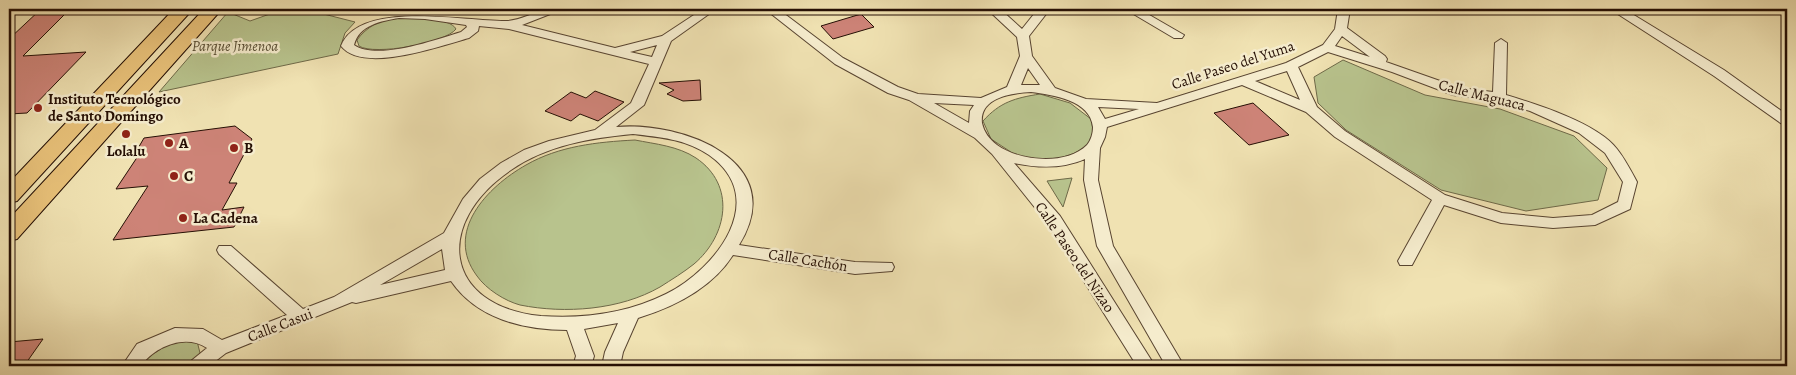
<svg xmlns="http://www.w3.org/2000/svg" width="1796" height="375" font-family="Alegreya,serif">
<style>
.green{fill:#b8c38d;stroke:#6e6948}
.building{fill:#cd8377;stroke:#250f04}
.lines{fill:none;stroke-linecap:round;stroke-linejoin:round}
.minor-casing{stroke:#584430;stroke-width:2}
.primary-casing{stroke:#250f04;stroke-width:2}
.minor{fill:#f5eccd;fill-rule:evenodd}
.primary{fill:#e8c179;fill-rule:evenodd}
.poi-dot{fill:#8f2418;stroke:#f5eccd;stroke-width:2}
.labels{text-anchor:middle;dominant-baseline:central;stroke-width:5;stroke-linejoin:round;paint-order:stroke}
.park-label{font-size:15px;font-style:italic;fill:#584e34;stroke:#f5eccd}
.street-label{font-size:15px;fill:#250f04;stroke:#f5eccd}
.poi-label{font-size:15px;font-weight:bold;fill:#250f04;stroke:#f5eccd;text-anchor:start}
</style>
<rect width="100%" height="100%" fill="#f0e2b2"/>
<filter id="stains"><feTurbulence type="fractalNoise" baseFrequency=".004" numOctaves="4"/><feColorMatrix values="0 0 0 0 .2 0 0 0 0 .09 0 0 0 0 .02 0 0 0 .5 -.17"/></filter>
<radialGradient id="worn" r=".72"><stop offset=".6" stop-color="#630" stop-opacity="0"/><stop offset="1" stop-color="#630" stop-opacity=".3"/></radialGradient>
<path class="green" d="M284 9H304L355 22 345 33 338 54 159 92 228 12 250 21Z
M395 17C408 17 450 17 456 29 446 43 374 56 359 46L357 40C367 26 380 21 395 17Z
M1343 60 1425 95 1500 109 1574 136 1607 168 1598 200 1526 211 1441 190 1346 130 1318 103 1314 77Z
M1040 94 1070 103 1091 119 1095 141 1075 153 1052 161 1017 156 991 139 983 121C1000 102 1015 98 1040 94Z
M635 140C655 144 678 146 696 158 736 185 728 235 694 264 684 272 671 280 660 287 620 310 565 314 520 305 505 301 486 289 477 276 444 232 487 187 526 165 559 146 597 142 635 140Z
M1072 178 1063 207 1047 181Z
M197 341 201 357 187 366H146V359L171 342Z"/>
<path class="building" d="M41 9H70L23 56 86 52 27 113 9 114V39Z
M861 14 874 27 833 39 821 26Z
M700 80 701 100 683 101 667 94 674 90 659 83Z
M595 91 624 102 598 121 580 114 571 121 545 111 571 92 586 98Z
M1253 103 1289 135 1249 145 1214 113Z
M235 126 252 139 229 183H237L222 210 244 207 234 227 113 240 148 186 116 189 138 156 133 157 144 138Z
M43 339 24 366H9V342Z"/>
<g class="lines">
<defs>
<path id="minor" d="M9 9H19L9 16Z
M546 9H563L522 25 615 48 662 36 703 9H716L671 41 644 105 616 127C682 121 791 161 739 245L855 262 892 263 894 267 892 271 855 274 733 255C712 288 674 307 638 318L623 352 620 366H602L605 352 618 323 584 329 594 356 591 366H573L576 356 567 330C524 330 477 319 451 281L356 303 352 302 226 353 209 366H188L191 361 207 348C185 333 154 347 141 366H122L137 344 175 328 203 329 222 340 287 315 219 254 217 250 219 246H231L303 309 334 297 444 233 463 199 480 179 501 163 524 150 549 141 595 130 631 103 649 64 509 29 479 26 478 31 469 38C440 46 363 74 341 46 359 0 462 21 506 21 518 21 534 13 546 9ZM399 18 425 19 466 25 467 27 461 32C435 40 377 61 354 45 359 25 381 21 399 18ZM657 45 652 57 630 52ZM633 134C659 137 686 139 709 155 771 199 716 269 666 294 628 313 584 319 541 316 442 306 434 222 511 170 547 145 591 138 633 134ZM442 249 445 270 380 285Z
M765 9H778L843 58 898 87 918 94 981 98 1007 87 1020 56 1017 37 987 9H1000L1022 29 1038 9H1050L1029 36 1032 56 1055 88 1086 99 1157 103 1286 63 1323 45 1335 29 1338 9H1350L1347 28 1385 56 1387 59 1386 62 1460 88 1493 92 1495 43 1501 39 1507 43 1506 95C1536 104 1597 123 1617 149 1625 159 1631 171 1637 182L1630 209 1595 225 1553 228 1501 223 1444 205 1412 265H1400L1398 261 1432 200 1335 137 1306 112 1242 85 1107 127 1105 137 1100 148 1098 180 1113 246 1184 366H1166L1097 246 1084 180 1085 159C1062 169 1038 168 1014 163L1060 216 1155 366H1137L1048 224 992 154 975 138 909 100 888 93 835 64ZM1342 36 1370 57 1335 46ZM1328 52 1392 72 1453 95 1497 101 1530 111 1579 133 1605 153 1623 182 1618 202 1592 215 1553 218 1502 213 1445 195 1345 131 1317 107 1298 67ZM1028 68 1040 85H1021ZM1287 71 1300 100 1255 81ZM1031 92C1053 95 1090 100 1093 127 1093 133 1091 140 1087 145 1066 166 1019 161 997 145 989 139 984 132 982 123 979 97 1013 93 1031 92ZM934 103 974 105 970 111 969 123ZM1098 107 1139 109 1105 119Z
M1125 9H1139L1184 35 1182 38H1174Z
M1610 9H1624L1724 70 1787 115V125L1782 124 1714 76Z"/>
<path id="primary" d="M174 9H193L17 201 9 203V183Z
M204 9H222L17 239 9 241V219Z"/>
</defs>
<use href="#minor" class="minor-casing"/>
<use href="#primary" class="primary-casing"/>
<use href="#minor" class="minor"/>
<use href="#primary" class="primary"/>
</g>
<g class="poi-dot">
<circle cx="38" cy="108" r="5"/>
<circle cx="126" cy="134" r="5"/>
<circle cx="169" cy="143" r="5"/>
<circle cx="234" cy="148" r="5"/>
<circle cx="174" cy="176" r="5"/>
<circle cx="183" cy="218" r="5"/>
</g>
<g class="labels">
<g class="park-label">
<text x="235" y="46">Parque Jimenoa</text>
</g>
<g class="street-label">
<text transform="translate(1233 65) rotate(-18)">Calle Paseo del Yuma</text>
<text transform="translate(1482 95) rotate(14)">Calle Maguaca</text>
<text transform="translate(1075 257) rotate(56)">Calle Paseo del Nizao</text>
<text transform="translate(808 260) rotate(9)">Calle Cachón</text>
<text transform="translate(280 325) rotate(-21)">Calle Casui</text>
</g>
<g class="poi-label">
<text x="48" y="99">Instituto Tecnológico<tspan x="48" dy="17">de Santo Domingo</tspan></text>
<text x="179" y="143">A</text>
<text x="244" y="148">B</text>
<text x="126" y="151" text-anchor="middle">Lolalu</text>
<text x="184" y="176">C</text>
<text x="193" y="218">La Cadena</text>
</g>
</g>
<rect width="1796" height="375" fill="none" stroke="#f0e2b2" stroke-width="30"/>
<rect x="10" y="10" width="1776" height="355" fill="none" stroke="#250f04" stroke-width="2.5"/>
<rect x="15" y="15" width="1766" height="345" fill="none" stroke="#250f04"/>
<rect width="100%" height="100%" filter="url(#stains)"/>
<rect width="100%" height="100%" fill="url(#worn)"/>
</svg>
